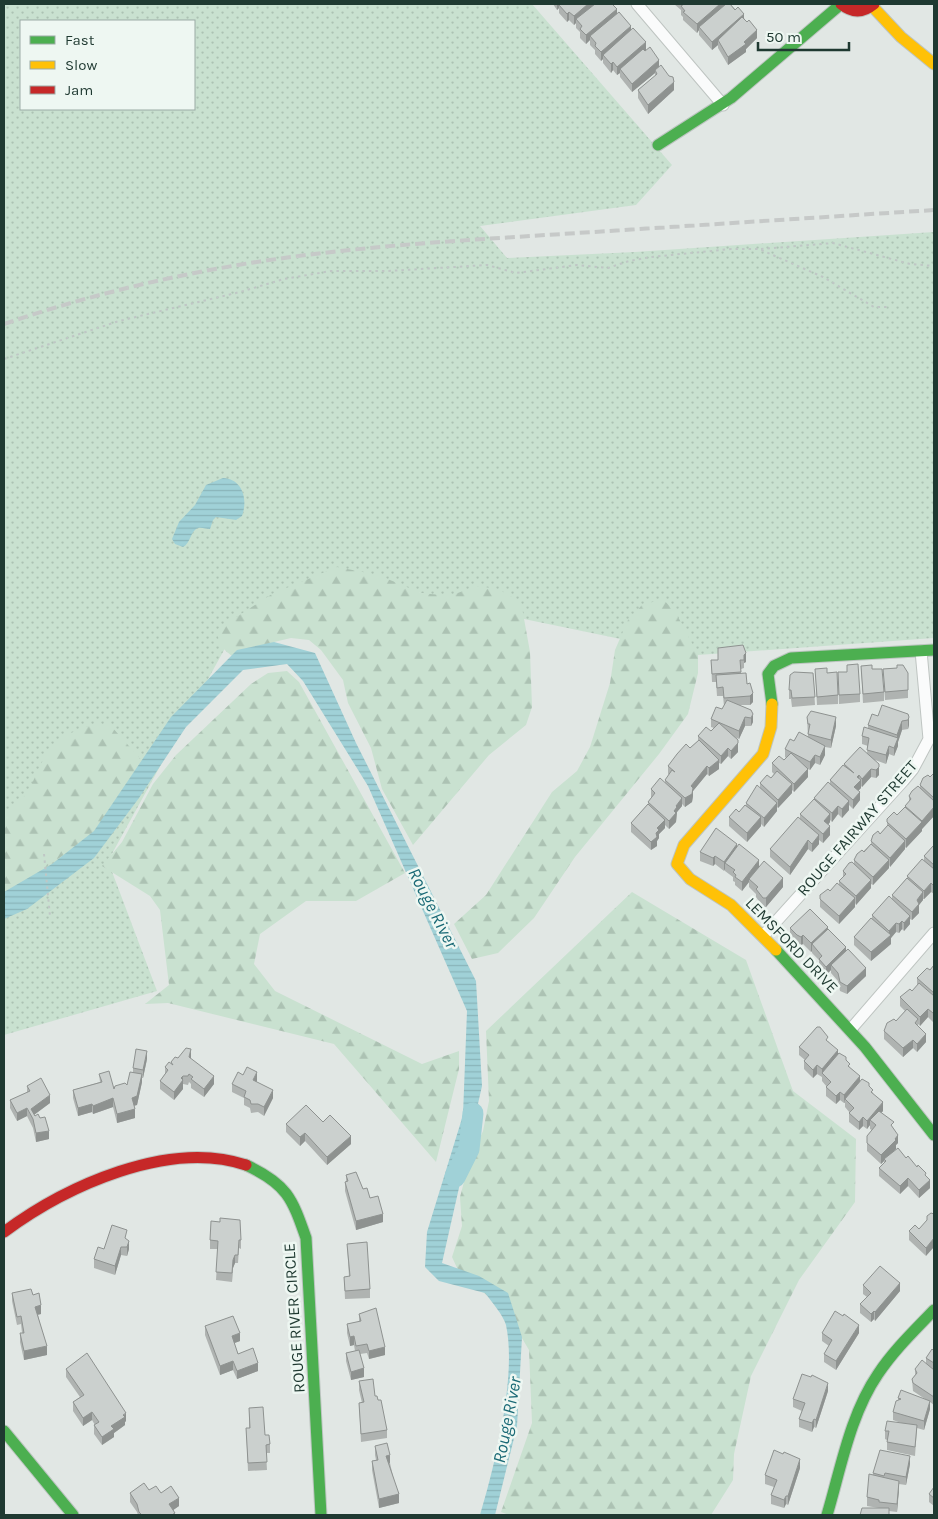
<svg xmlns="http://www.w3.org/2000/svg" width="938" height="1519" font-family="Karla,sans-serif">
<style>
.grass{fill:url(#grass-dots);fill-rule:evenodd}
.forest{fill:url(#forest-firs)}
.water{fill:url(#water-rules)}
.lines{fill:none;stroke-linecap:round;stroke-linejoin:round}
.river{stroke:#a0d1d7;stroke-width:21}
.street-casing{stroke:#bec4c1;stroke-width:13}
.fast-casing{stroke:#bdc5c1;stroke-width:13}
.slow-casing{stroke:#bdc5c1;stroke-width:13}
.jam-casing{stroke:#bdc5c1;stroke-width:13}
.path{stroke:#bfc7c5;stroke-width:2;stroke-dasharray:2.5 4;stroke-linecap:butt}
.street{stroke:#fafbfb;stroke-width:11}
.fast{stroke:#4caf50;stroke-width:11}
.slow{stroke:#ffc107;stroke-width:11}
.jam{stroke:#c62828;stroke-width:11}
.rail{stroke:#c6c9c8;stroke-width:4;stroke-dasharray:10 5;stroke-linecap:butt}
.wall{fill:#afb3b1}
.shaded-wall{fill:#8e9290}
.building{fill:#cbd0ce;stroke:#8e9290}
.labels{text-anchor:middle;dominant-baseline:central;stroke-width:5;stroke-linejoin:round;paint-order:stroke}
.street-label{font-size:16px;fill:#1f3931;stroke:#eef7f2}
.water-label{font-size:18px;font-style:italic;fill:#196975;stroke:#eef7f2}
</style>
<defs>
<pattern id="grass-dots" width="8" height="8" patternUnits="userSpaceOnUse" patternTransform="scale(1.25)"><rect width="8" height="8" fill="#c9e1d0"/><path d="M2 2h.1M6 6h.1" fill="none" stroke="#acc2b3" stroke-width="1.8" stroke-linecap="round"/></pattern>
<pattern id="forest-firs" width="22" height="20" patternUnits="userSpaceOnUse" patternTransform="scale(1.25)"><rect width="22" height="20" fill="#c9e1d0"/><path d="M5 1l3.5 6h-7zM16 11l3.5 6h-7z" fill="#acc2b3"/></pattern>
<pattern id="water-rules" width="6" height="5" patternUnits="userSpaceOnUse" patternTransform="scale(1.25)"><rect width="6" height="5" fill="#a0d1d7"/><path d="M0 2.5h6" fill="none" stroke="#89b4b9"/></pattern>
</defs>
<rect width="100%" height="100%" fill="#e1e7e4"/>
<path class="grass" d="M4 4H532L672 165 636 205 480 226 507 258 635 252 934 232V638L698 655 524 619 369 580 240 621 108 861 157 991 4 1035ZM21 21H194V109H21Z"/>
<path class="forest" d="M337 567 378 575 421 593 450 596 476 586 498 589 521 602 530 652 532 707 526 725 489 755 413 845 382 789 371 748 348 703 343 680 321 650 309 640 291 638 274 642 243 662C228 655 216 646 218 629L272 594Z
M663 599 676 613 698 655V673L688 714 659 754 575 857 534 918 498 953 472 959 454 924 486 895 552 792 577 771 590 747 610 683 615 650 628 620 642 605Z
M287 671 299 682 405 873 356 901H306L260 934 254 964 275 991 422 1064 459 1051V1069L436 1162 334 1044 168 1003 145 1004 169 985 160 910 150 896 102 866 122 842 153 784 176 755 251 684 268 673Z
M98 723 111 726 145 764 97 832 4 896V814C36 793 30 779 48 752 59 736 80 728 98 723Z
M632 892 746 960 793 1091 856 1139 855 1202 799 1280 751 1376 734 1454 733 1480 711 1515H509L501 1512 532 1423 529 1350 507 1313 458 1270 452 1257 462 1226 460 1197 469 1163 483 1131 489 1101 486 1031Z"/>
<path class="water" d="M223 478C243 479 248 500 242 516L236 520 216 517 213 520 210 529C207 529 201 527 198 528 190 531 191 543 183 547L175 544 172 539 179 522 195 505 206 485Z
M274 642 315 653 356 743 476 981 482 1086 442 1263 479 1276 508 1293 522 1337 517 1426 495 1515H480C495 1465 517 1376 506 1325 503 1315 492 1302 485 1293L439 1281 425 1267 427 1232 463 1115 467 1011 368 786 303 681 287 664 243 670 186 727 139 798 94 858 27 909 4 919V892L52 864 94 831 171 717 237 650Z"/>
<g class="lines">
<path class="river" d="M455 1177 469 1149 473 1113"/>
<defs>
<path id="street" d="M637 4 723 105
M763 936 903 781 913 769 929 739 921 651
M851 1029 934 933"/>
<path id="fast" d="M658 145 731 98 841 4
M772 704 768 674 774 666 791 658 934 650
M776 950 865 1047 934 1135
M246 1165C287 1184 292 1198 306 1238L321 1515
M4 1431 73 1515
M827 1515C841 1468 850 1415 878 1374 894 1350 914 1331 934 1310"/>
<path id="slow" d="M872 6 901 37 934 64
M772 704 771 727 763 754 684 845 677 864 690 879 731 905 776 950"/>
<path id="jam" d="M841 4C852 13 863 13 874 4
M4 1232C66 1186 169 1139 246 1165"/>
</defs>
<use href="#street" class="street-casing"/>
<use href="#fast" class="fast-casing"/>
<use href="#slow" class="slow-casing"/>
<use href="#jam" class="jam-casing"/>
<path class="path" d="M761 249 833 243 910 264 934 266
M4 359 119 321 240 292 284 279 331 271H388L487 265 516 273 577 265 608 268 629 261 651 257 731 249H759L823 277 874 307H888
M44 854 50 916"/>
<use href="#street" class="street"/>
<use href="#fast" class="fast"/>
<use href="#slow" class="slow"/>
<use href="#jam" class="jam"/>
<path class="rail" d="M4 324C95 293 189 271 284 258 376 245 469 240 562 234 686 226 810 218 934 210"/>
</g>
<path class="wall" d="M553 4H612L617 14 659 67 674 90 648 114 638 98V90L655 76V73L632 92 620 77V73L617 75 613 70 611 73 603 63V59L601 61 595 54V50L590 45V40L586 44 580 38V32L576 28V23L574 25 569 20 567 22 559 13V8L557 10Z
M674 4H730L744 18 757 38 746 49V52L728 65 718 48V45L712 50 699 35V30L697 33 683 20V17L681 15V10Z
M743 645 746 662 744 663V668L741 669V673L747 684 753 702 750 705H739L751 710 753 722 751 726H745L739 739 734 737 738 752 731 759 728 756 721 764 719 763V769L709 776 707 774 693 791V796L692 802 685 807 682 804V806L677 812 676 822 669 829 665 825V828L659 834V838L657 841V846L651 850 631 832V823L648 804V802L651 798V789L665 783V780L669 775 668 774V766L698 741V736L711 731 714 728 711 727V719L722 709 724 706 723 696H717L716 682H712L711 660H718Z
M847 665 860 694V702L839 704 838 672H847Z
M861 666 872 669 884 692V701L863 703Z
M897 668 908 673V698L885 700 883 669Z
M815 669 838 695V704L817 705Z
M813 673 815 705 792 707 791 699H789V690Z
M908 714 909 725 908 729 902 730 898 742V746L894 756 889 754 886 764 875 760 879 775 876 778 871 777 862 787 861 786V788L858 791 860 800 853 809 849 805V810L842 818 838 814 832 822 830 820V822L828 825 830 835 823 843 819 840V844L812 852 808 849 790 875 770 857V849L800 819V814L814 800V798L830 784V780L844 765V764L867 753 868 746 862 744V736L868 728V725L878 716Z
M807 717 836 726 831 748 825 747V755L820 765 815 763 810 770 808 769V777L794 792 792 790V793L778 808 777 807V811L764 827 761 824V826L747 842 729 826V817L739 812 746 805V803L760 788V783L771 778 774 774 772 772V763L784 760 786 758 785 757V749L794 741 808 737Z
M934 773V816L922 829V831L906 848 905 847V849L890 867 889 865V868L873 885 871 884V888L856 905 855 903V907L839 924 820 907V895L830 891 839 885V881L843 877V871L854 864V860L871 844V841L880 834 887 826V819L897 815 905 807V806L909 802V796L920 788V785L930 777Z
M934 845V894L931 892 924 899H923V900L919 905V913L912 920 910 919V924L904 931 902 929 899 933 896 932 891 938V944L871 961 854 945V937L872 918V915L892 899V895L907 878V876L924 860V856Z
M737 846 783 887 766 907H763L756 897V894L749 887V882L742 891 735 885V882L733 881V877L725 871V869L724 871 715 864 713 866 700 861V852Z
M790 928 828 929 846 951 866 976 847 994 840 991 838 981 831 973V970L826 975 819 968V960L812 953V951L811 952 803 944 801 945 797 944 790 936Z
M934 965V1020L933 1022 928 1017 920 1026 918 1024V1026L926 1042 917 1052 913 1048 903 1057 884 1039V1031L896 1021 905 1011 900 1006V997L912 991 917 986V978L930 970Z
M828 1041 838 1055 846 1060 850 1068 860 1081 869 1086 883 1111 881 1113 894 1129 898 1143 896 1145V1149L892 1153 906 1158 917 1167 926 1176 930 1188 919 1198 908 1186 900 1194 879 1176V1168L884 1163V1161L881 1164 867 1151V1136L872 1130 870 1129V1125L867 1129 863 1126 859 1130 849 1122V1113H850L845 1107V1103H844L840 1100 836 1104 826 1096V1087H827L822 1081V1077L817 1074 813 1078 804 1069V1061L805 1060 799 1055V1047Z
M178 1058 191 1059 214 1084 204 1097 191 1088V1084L189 1082 188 1085 183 1084V1089L174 1100 160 1089V1081L165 1074V1067L171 1064V1062Z
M147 1059 143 1078H142V1082L137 1105 134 1106 135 1118 117 1123 113 1107 93 1114 92 1112 78 1116 73 1098V1090L100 1082 99 1074 114 1089 127 1085 133 1072V1068Z
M257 1081V1082L273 1098 264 1116 258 1112 251 1113 250 1108 244 1105V1098L232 1092V1084Z
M27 1086 50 1103 34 1115 49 1139 36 1142 33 1128 27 1116 17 1121 10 1108V1100L27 1093Z
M323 1122 351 1144 327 1165 305 1141 300 1146 286 1132V1124Z
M346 1175 363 1189 370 1198 383 1222 356 1230 345 1191V1182H346Z
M931 1213 926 1256 909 1240V1231L919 1229 927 1221Z
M127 1239 129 1249 127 1256 121 1255 115 1275 94 1268V1259L104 1249Z
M210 1240H241V1249L239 1248 238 1263H235L233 1268 232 1282 216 1280 218 1249H210Z
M347 1244 370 1289V1298L345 1299 344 1277H349Z
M863 1285 900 1291 875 1321 874 1319 871 1322 860 1313V1304L867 1297 863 1294Z
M12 1293 33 1295 41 1314 38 1315 47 1355 24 1360 20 1342V1333H22L21 1324 17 1325 12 1301Z
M359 1314 385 1355 369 1359 367 1353 360 1354 364 1377 351 1380 346 1361V1353L355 1351 354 1345 350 1346 347 1333V1324L359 1322Z
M205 1326 240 1341 234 1343 238 1354 258 1371 237 1379 233 1370 220 1375 205 1335Z
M822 1333H859L836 1370 824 1362V1354L829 1346 822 1341Z
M934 1351V1405L930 1402V1409L924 1430 917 1428 915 1456 887 1450V1440L885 1439V1431L901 1423 893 1420V1412L898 1400V1398L925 1399 913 1391 912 1379 915 1375V1369L926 1363V1358Z
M66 1369 126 1421 125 1422V1425L114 1433V1437L102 1445 94 1434V1425H95L92 1420 83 1426 73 1411V1402L80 1397 66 1377Z
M359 1381 375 1396 378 1400 387 1430V1438L361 1442 359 1403H362L359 1390Z
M828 1391 816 1428 814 1427 812 1432 799 1427V1419L802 1411 793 1407V1399Z
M249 1408 270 1444V1453H266L267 1470 248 1471 246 1428H249Z
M375 1446 390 1463 399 1503 379 1508 372 1470V1461L376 1460 375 1455Z
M910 1464 906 1485 899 1484 897 1512 889 1511 879 1508 867 1506V1497L873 1473Z
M800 1468 788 1505 786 1504 784 1508 771 1504V1495L774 1487 765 1484V1475Z
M934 1487V1506L929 1502V1494Z
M149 1490 161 1493 179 1506 173 1510 175 1515H138L137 1512 130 1502V1493Z"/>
<path class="shaded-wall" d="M557 4H564L559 5V8L557 10Z
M588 4H597L576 19V23L574 25V16Z
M720 4H728L699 27V30L697 33V24Z
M617 9V17L590 36V40L586 44V35Z
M569 12V20L567 22V14Z
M744 14V23L718 40V45L712 50V42Z
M631 26V34L603 55V59L601 61V52Z
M757 30V38L746 49V52L728 65V57Z
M646 42V51L620 69V73L617 75V67Z
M659 60V69L655 70V73L632 92V84Z
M613 62V70L611 73V64Z
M674 82V90L648 114V105Z
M746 653V662L744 663V655Z
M753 693V702L750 705V696Z
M753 714V722L751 726V718Z
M745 717V726L739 739V731Z
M836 717V726L831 748V740Z
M909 717V725L908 729V720Z
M902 721V730L898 742V746L894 756V748L897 739V735Z
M738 743V752L731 759V751Z
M825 746V755L820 765V757Z
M889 746V754L886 764V755Z
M728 748V756L721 764V756Z
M815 755V763L810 770V762Z
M719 760V769L709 776V768Z
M707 766V774L693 791V796L692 802 685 807V798L691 786Z
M879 767V775L876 778V770Z
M808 769V777L794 792V784Z
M871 769V777L862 787V779Z
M859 775V782L861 780V788L854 795V787L857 777Z
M792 784V793L778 808V800Z
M860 792V800L853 809V800Z
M682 798V806L677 812 676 822 669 829V821L674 811 676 806Z
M849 801V810L842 818V809Z
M777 803V811L764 827V818Z
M838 806V814L832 822V813Z
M934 807V816L922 829V821Z
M830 814V822L824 830V821Z
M761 817V826L747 842V833Z
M665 820V828L659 834V838L657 841V846L651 850V842L656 833 657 828Z
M922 822V831L906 848V839Z
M830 826V835L823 843V834Z
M819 835V844L812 852V844Z
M808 840V849L790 875V867Z
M905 841V849L890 867V858Z
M737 844V852L725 863V869L724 871V862Z
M715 856V864L713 866V858Z
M759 860V868L749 879V882L742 891V882Z
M889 860V868L873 885V877Z
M783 878V887L766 907V898Z
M871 880V888L856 905V896Z
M931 883V892L924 899V891Z
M923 892V900L919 905V913L912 920V912L917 900Z
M855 898V907L839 924V916Z
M910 916V924L904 931V923Z
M902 921V929L899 933V924Z
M896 923V932L891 938V944L871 961V952L889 936V931Z
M828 927V935L812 944V951L811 952V943Z
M803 935V944L801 945V937Z
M846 947V956L831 965V970L826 975V967Z
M866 968V976L847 994V986Z
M928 1009V1017L920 1026V1017Z
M934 1012V1020L933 1022V1013Z
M926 1034V1042L917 1052V1044Z
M913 1040V1048L903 1057V1048Z
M191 1049V1058L189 1065V1057Z
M838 1050V1058L822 1073V1077V1069Z
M147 1051V1059L143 1078V1070Z
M817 1065V1074L813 1078V1070Z
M257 1072V1081L253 1088V1080Z
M142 1074V1082L137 1105 132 1106V1098Z
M183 1076V1089L174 1100V1092Z
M214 1076V1084L204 1097V1089Z
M860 1076V1085L845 1099 844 1103V1095Z
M273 1090V1098L264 1116V1107Z
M840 1092V1100L836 1104V1096Z
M50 1095V1103L31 1117V1109Z
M113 1098V1107L93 1114V1106Z
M883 1102V1111L873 1122 870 1120V1125L867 1129V1121Z
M92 1104V1112L78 1116V1108Z
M27 1108V1116L17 1121V1113Z
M135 1109V1118L117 1123V1114Z
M863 1117V1126L859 1130V1122Z
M49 1131V1139L36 1142V1133Z
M305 1133V1141L300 1146V1137Z
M898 1135V1143L896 1145V1149L885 1160 884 1159V1161L881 1164V1155Z
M351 1136V1144L327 1165V1157Z
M908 1178V1186L900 1194V1186Z
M930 1180V1188L919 1198V1190Z
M383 1214V1222L356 1230V1221Z
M934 1238V1247L926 1256V1248Z
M129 1241V1249L127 1256V1247Z
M121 1247V1255L115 1275V1266Z
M235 1255V1263L233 1268 232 1282 233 1260Z
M900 1283V1291L875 1321V1312Z
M41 1305V1314L35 1315V1307Z
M874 1311V1319L871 1322V1314Z
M859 1325V1333L836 1370V1361Z
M240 1333V1341L232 1344V1336Z
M354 1336V1345L350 1346V1337Z
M47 1346V1355L24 1360V1351Z
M385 1347V1355L369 1359V1351Z
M233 1361V1370L220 1375V1366Z
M258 1363V1371L237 1379V1371Z
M364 1368V1377L351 1380V1372Z
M828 1383V1391L816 1428V1420Z
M930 1401V1409L924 1430V1421Z
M92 1412V1420L83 1426V1418Z
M126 1413V1421L125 1422V1425L114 1433V1437L102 1445V1437L111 1426Z
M814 1419V1427L812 1432V1423Z
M390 1455V1463L386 1464V1456Z
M910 1456V1464L906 1485V1477Z
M800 1459V1468L788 1505V1496Z
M899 1481V1490L897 1512V1504Z
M399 1494V1503L379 1508V1499Z
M786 1496V1504L784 1508V1500Z
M179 1498V1506L169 1513V1504Z"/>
<path class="building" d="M560 4H588L574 16 569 12 567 14 559 5Z
M595 4H612L617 9 586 35 580 29 582 26 576 19Z
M684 4H720L697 24 683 12 685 11 681 6Z
M726 4H730L735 10 738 7 744 14 712 42 699 27Z
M619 12 631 26 601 52 595 46 596 43 590 36Z
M742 17 747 22 749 20 757 30 744 42 746 44 728 57 718 40Z
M633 28 646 42 617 67 613 62 611 64 603 55Z
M650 47 659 60 632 84 620 69 643 49 645 51Z
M661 65 669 76 673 77 674 82 648 105 638 90 657 74 655 70Z
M743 645 746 653 744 655V660H740L741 672 712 674 711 660H718V648Z
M858 664 860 694 839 695 838 672H847V665Z
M872 665V669H882L884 692 863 694 861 666Z
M897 665H903L908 673V690L885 692 883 669 897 668Z
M827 668V673L837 672 838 695 817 697 815 669Z
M794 672 813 673 815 697 792 698 791 690H789L790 675Z
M746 673 747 684 750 683 753 693 750 696 724 698 723 687 717 688 716 675Z
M727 700 751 710 753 714 751 718 745 717 739 731 711 719 716 707 722 709Z
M882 705 908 714 909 717 908 720 902 721 897 735 868 725 872 714 878 716Z
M811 711 836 717 831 740 808 734 810 724H808L807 717Z
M719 723 738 740V743L731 751 728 748 721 756 698 736 706 727 711 731Z
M864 727 898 738 894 748 889 746 886 755 867 750 869 738 862 736Z
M799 732 825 746 820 757 815 755 810 762 785 749 790 739 794 741Z
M699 740 719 760 709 768 707 766 691 786 693 788 692 794 685 798 665 780 672 770 675 772 668 766 677 754 686 744 690 748Z
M860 747 879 764V767L876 770 871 769 862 779 859 775 857 777 861 780 854 787 860 792 853 800 830 780 843 765 854 773 844 764Z
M791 753 808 769 794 784 772 763 779 756 784 760Z
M777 771 792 784 778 800 760 783 767 775 771 778Z
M934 773V798L920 785 923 778 928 775 930 777Z
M660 778 682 798 676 806 677 807 674 811 676 813 669 821 648 802 655 793 651 789Z
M828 782 849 801 842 809 838 806 832 813 814 798Z
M757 785 777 803 764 818 746 803Z
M918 786 934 801V807L922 821 905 806 911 799 909 796 912 791Z
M814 799 830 814 824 821 830 826 823 834 800 814Z
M648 804 665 820 657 828 659 830 656 833 657 837 651 842 631 823Z
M745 805 761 817 747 833 729 817 736 809 739 812Z
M905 807 922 822 906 839 887 822V819L894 812 897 815Z
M798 817 819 835 812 844 808 840 790 867 770 849Z
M888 825 905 841 890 858 871 841 873 835 878 831 880 834Z
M716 828 737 844 724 862 715 856 713 858 700 852Z
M739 844 759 860 742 882 735 877 736 875 733 872 735 870 725 863Z
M871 844 889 860 873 877 854 860 857 854 862 850 864 852Z
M934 845V865L924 856Z
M922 859 934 869V886L931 883 924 891 907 876Z
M764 861 783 878 766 898H763L756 889 758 887 749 879Z
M852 862 871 880 856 896 839 881 846 874 843 871 849 863Z
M907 878 923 892 917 900 919 904 912 912 892 895Z
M837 883 855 898 839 916 820 899V895L828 889 830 891Z
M889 896 910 916 904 923 902 921 899 924 896 923 889 931 872 915Z
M810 909 828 927 811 943 803 935 801 937 797 935 790 928Z
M871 918 891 935 871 952 854 937Z
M828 929 846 947 826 967 819 959 822 956 812 944Z
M848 949 866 968 847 986 840 982 838 973 831 965Z
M934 965V993L917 978 927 968 930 970Z
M919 983 934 996V1012L933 1013 928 1009 920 1017 900 997 910 989 912 991Z
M907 1009 918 1019 915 1023 926 1034 917 1044 913 1040 903 1048 884 1031 887 1023 894 1019 896 1021Z
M817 1027H820L828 1037 826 1040 838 1050 822 1069 817 1065 813 1070 804 1061 809 1055 799 1047Z
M186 1048 191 1049 189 1057 214 1076 204 1089 191 1079 193 1077 189 1074 188 1076H183L181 1078 183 1080 174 1092 160 1081 168 1070 165 1067 169 1062 173 1065 171 1062 175 1057 178 1058Z
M136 1049 147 1051 143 1070 133 1068Z
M839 1053 846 1057V1060L850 1064 848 1066 860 1076 844 1095 840 1092 836 1096 826 1087 831 1082 822 1073Z
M247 1067 257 1072 253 1080 273 1090 264 1107 258 1104H251L250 1100 244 1097 246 1091 232 1084 238 1072 243 1075Z
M109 1071 114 1089 115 1086 125 1083 127 1085 130 1072 142 1074 137 1096 132 1098 135 1109 117 1114 113 1098 93 1106 92 1104 78 1108 73 1090 102 1082 99 1074Z
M41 1078 50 1095 31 1109 35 1116 38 1114 40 1118 45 1117 49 1131 36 1133 33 1119 27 1108 17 1113 10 1100 30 1091 27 1086Z
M862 1079 869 1083V1086L873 1090 871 1092 883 1102 867 1121 863 1117 859 1122 849 1113 854 1108 845 1099Z
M306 1105 323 1122 330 1115 351 1136 327 1157 305 1133 300 1137 286 1124Z
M879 1111 894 1122 891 1125 898 1135 895 1139 896 1140 881 1155 867 1143V1136L876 1125 870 1120Z
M898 1148 906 1158 908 1156 917 1167 918 1165 926 1173 925 1175 930 1180 919 1190 908 1178 900 1186 879 1168 886 1161 884 1159Z
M356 1172 363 1189 367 1188 370 1198 378 1196 383 1214 356 1221 345 1182 348 1181 346 1175Z
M931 1213 934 1214V1238L926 1248 909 1231 915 1225 919 1229 927 1220V1216Z
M220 1218 240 1220 241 1240H239L238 1255H235L233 1260 232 1273 216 1272 218 1241 210 1240 211 1221 220 1222Z
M112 1225 127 1230 125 1238 129 1241 127 1247H121L115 1266 94 1259 98 1247 104 1249Z
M367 1242 370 1289 345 1291 344 1277 350 1276 347 1244Z
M880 1266 900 1283 875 1312 874 1311 871 1314 860 1304 871 1293 863 1285Z
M31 1289 33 1295 39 1293 41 1305 35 1307 47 1346 24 1351 20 1333H24L21 1316 17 1317 12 1293Z
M376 1308 385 1347 369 1351 367 1344 356 1346 354 1336 350 1337 347 1324 361 1321 359 1314Z
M835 1311 843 1316 844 1314 859 1325 836 1361 824 1354 832 1340 822 1333Z
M233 1316 240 1333 232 1336 238 1354 253 1348 258 1363 237 1371 233 1361 220 1366 205 1326Z
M932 1349 934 1351V1363L926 1358Z
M359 1350 364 1368 351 1372 346 1353Z
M87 1353 126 1413 123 1415 125 1417 111 1426 114 1429 102 1437 94 1425 99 1422 92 1412 83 1418 73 1402 84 1395 66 1369Z
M922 1360 934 1370V1397L913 1383 912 1379 917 1373 915 1369Z
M802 1374 811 1377 812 1375 828 1383 816 1420 814 1419 812 1423 799 1419 805 1403 793 1399Z
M373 1379 375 1396H377L378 1400H381L387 1430 361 1434 359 1403 364 1402 359 1381Z
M901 1390 930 1401 924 1421 893 1412 896 1401 901 1399 898 1398Z
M263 1407 265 1435H269L270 1444 266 1445 267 1462 248 1463 246 1428H250L249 1408Z
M887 1421 917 1425 915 1447 887 1442 889 1431H885Z
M387 1443 390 1455 386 1456 399 1494 379 1499 372 1461 378 1460 375 1446Z
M774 1450 783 1454 784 1452 800 1459 788 1496H786L784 1500 771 1495 777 1480 765 1475Z
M880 1450 910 1456 906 1477 885 1473 884 1476 873 1473Z
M869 1474 899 1481 897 1504 879 1502V1500L867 1497Z
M144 1483 149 1490 156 1486 161 1493 171 1486 179 1498 169 1504 175 1513 172 1515H142L139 1512 137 1504 130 1493Z
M934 1487V1498L929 1494Z
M862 1508H889V1515H860Z"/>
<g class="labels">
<g class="street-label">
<text transform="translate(857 828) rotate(-49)">ROUGE FAIRWAY STREET</text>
<text transform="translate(792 945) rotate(46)">LEMSFORD DRIVE</text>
<text transform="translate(294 1318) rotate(-94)">ROUGE RIVER CIRCLE</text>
</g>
<g class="water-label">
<text transform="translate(433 908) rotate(63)">Rouge River</text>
<text transform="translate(507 1420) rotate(-79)">Rouge River</text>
</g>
</g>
<rect width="938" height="1519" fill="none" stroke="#1f3931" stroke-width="10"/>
<rect x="20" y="20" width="175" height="90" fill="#eef7f2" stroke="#9baba5"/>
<rect x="30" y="36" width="25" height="8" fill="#4caf50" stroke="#9baba5"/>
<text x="65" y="45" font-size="15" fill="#1f3931">Fast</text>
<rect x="30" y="61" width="25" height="8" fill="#ffc107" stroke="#9baba5"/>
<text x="65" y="70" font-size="15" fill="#1f3931">Slow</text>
<rect x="30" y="86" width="25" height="8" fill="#c62828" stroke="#9baba5"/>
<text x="65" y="95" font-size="15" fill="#1f3931">Jam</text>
<path d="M758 42v8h91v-8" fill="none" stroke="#1f3931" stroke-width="2.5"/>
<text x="766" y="42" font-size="15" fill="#1f3931" stroke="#eef7f2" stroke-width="4" paint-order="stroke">50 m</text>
</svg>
